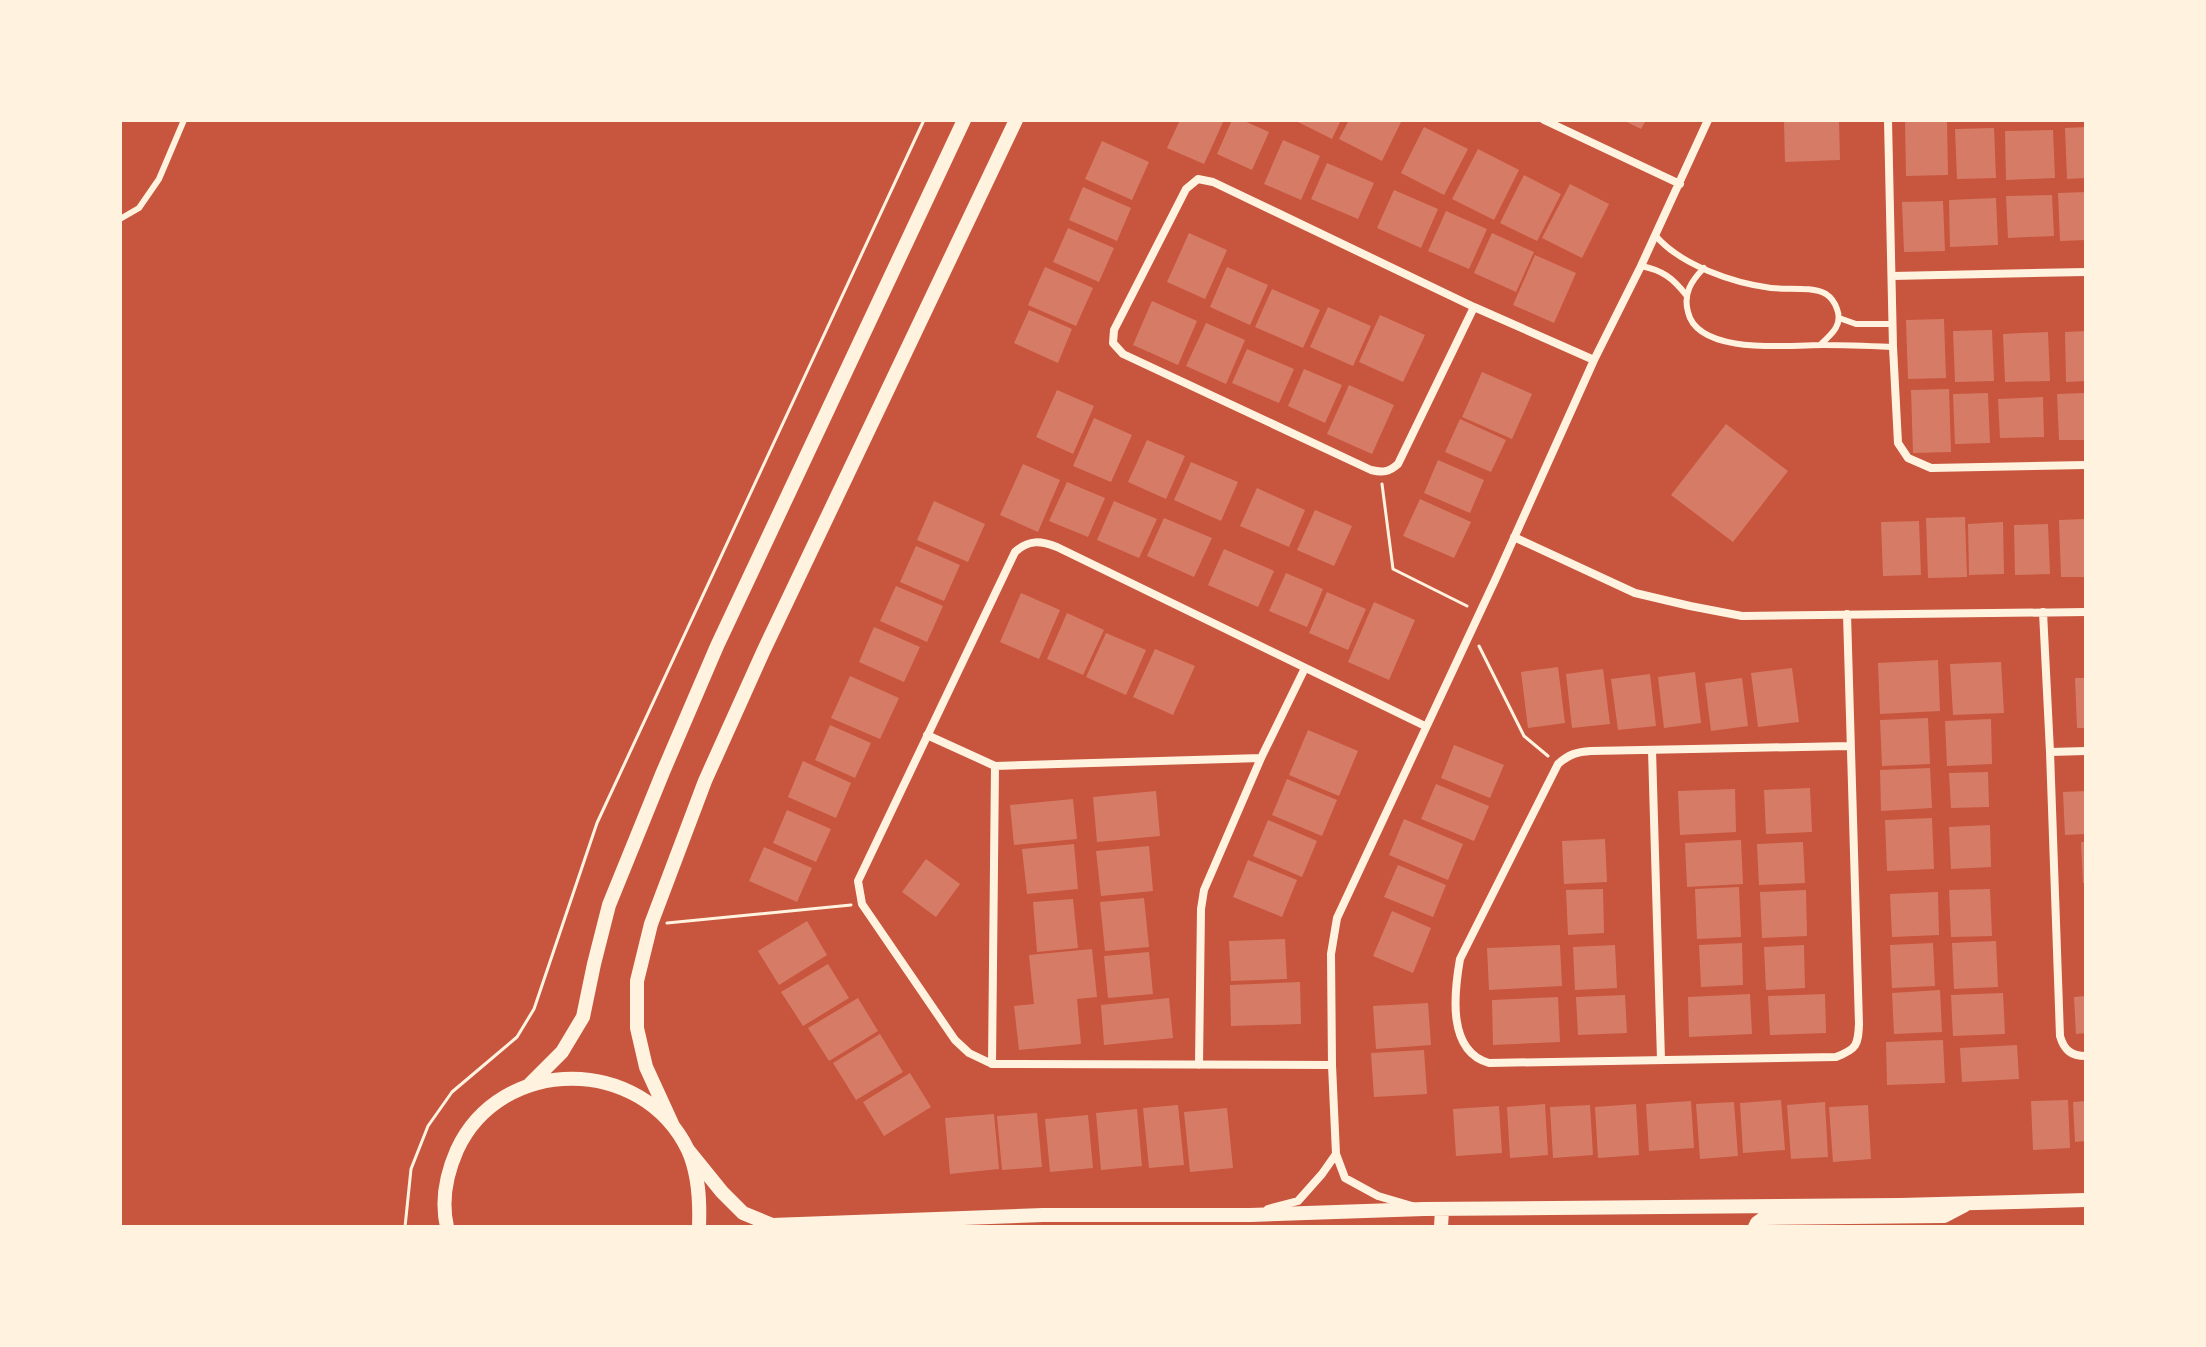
<svg xmlns="http://www.w3.org/2000/svg" width="2206" height="1347" font-family="Arial,sans-serif">
<style>
.building{fill:#d67c66}
.lines{fill:none;stroke-linecap:round;stroke-linejoin:round}
.path{stroke:#fff3e0;stroke-width:3}
.service{stroke:#fff3e0;stroke-width:6}
.minor{stroke:#fff3e0;stroke-width:8}
.tertiary{stroke:#fff3e0;stroke-width:14}
</style>
<rect width="100%" height="100%" fill="#c8553d"/>
<path class="building" d="M1180 120H1224L1204 164 1167 148Z
M1232 120H1242L1269 132 1252 170 1217 154Z
M1294 120H1341L1332 139Z
M1349 120H1398L1401 122 1382 161 1339 139Z
M1623 120H1646L1641 129Z
M1839 120 1840 160 1785 162 1784 122Z
M1905 120H1947L1948 175 1906 176Z
M1424 127 1468 149 1444 195 1401 173Z
M2086 127V178L2067 179 2065 128Z
M1994 128 1996 178 1957 179 1955 129Z
M2053 130 2055 178 2006 180 2005 131Z
M1283 140 1320 156 1301 200 1264 184Z
M1102 141 1149 162 1132 200 1085 179Z
M1478 149 1519 170 1494 220 1452 199Z
M1327 163 1374 183 1358 219 1311 199Z
M1524 175 1561 194 1537 241 1500 223Z
M1570 184 1609 204 1582 258 1542 238Z
M1083 187 1131 208 1117 241 1069 220Z
M1394 190 1438 209 1421 248 1377 228Z
M2086 192V240L2060 241 2058 193Z
M2052 195 2054 236 2008 238 2006 196Z
M1996 198 1998 245 1950 247 1949 200Z
M1943 201 1945 251 1904 252 1902 202Z
M1446 211 1487 229 1469 269 1428 251Z
M1068 228 1114 248 1099 282 1053 262Z
M1189 233 1227 250 1205 299 1167 282Z
M1492 233 1534 252 1516 292 1474 273Z
M1535 255 1576 273 1554 323 1513 305Z
M1045 267 1093 288 1076 326 1028 305Z
M1227 267 1268 285 1250 325 1210 307Z
M1272 289 1320 310 1303 348 1255 327Z
M1152 301 1197 321 1178 365 1133 345Z
M1328 307 1371 326 1353 366 1310 347Z
M1029 310 1072 329 1058 363 1014 343Z
M1380 315 1425 335 1403 382 1359 362Z
M1944 319 1946 378 1908 379 1906 320Z
M1206 323 1245 340 1226 384 1186 366Z
M1992 330 1994 381 1955 382 1953 331Z
M2086 331V381L2066 382 2065 332Z
M2048 332 2050 381 2005 382 2003 334Z
M1247 349 1294 369 1279 403 1232 383Z
M1304 369 1342 385 1325 423 1288 406Z
M1482 372 1532 394 1512 439 1462 417Z
M1349 385 1394 405 1372 454 1327 434Z
M1949 389 1951 452 1913 453 1911 390Z
M1057 390 1094 406 1073 454 1036 437Z
M1988 393 1990 443 1955 444 1953 394Z
M2086 393V440H2059L2057 394Z
M2043 397 2044 437 2000 438 1998 399Z
M1094 418 1132 435 1111 482 1073 466Z
M1460 419 1506 440 1491 472 1445 452Z
M1726 424 1788 471 1733 542 1671 495Z
M1147 440 1185 456 1166 499 1128 482Z
M1438 460 1484 480 1470 513 1424 493Z
M1191 462 1238 482 1221 521 1174 500Z
M1023 464 1060 480 1038 532 1000 515Z
M1067 482 1105 498 1088 537 1049 521Z
M1257 488 1305 510 1289 547 1240 526Z
M1420 499 1471 522 1454 558 1403 536Z
M934 501 985 524 968 562 917 540Z
M1114 501 1157 519 1139 558 1097 540Z
M1315 510 1352 526 1334 566 1297 550Z
M1965 517 1967 577 1928 578 1926 518Z
M1164 518 1212 538 1194 577 1147 556Z
M2086 519V577H2061L2059 520Z
M1919 521 1921 575 1883 576 1881 522Z
M2003 522 2004 574 1969 575 1968 524Z
M2048 524 2050 574 2015 575 2014 525Z
M916 546 960 565 944 601 900 582Z
M1224 549 1274 571 1258 607 1208 585Z
M1286 573 1323 589 1307 627 1269 611Z
M896 586 943 606 927 642 880 621Z
M1327 592 1366 609 1348 650 1309 633Z
M1021 593 1060 610 1039 659 1000 642Z
M1374 602 1415 620 1389 680 1348 662Z
M1067 613 1104 630 1083 675 1047 659Z
M874 627 920 647 904 682 859 662Z
M1106 633 1146 650 1126 695 1086 677Z
M1155 649 1195 666 1173 715 1133 697Z
M1938 660 1940 711 1880 714 1878 663Z
M2001 662 2004 713 1953 715 1950 664Z
M1558 667 1565 723 1528 728 1521 672Z
M1792 668 1799 722 1758 727 1751 673Z
M1603 669 1610 724 1572 728 1566 674Z
M1695 672 1701 723 1664 728 1658 677Z
M1650 674 1656 726 1618 730 1611 679Z
M850 676 899 698 880 739 831 718Z
M1742 678 1748 726 1711 731 1705 683Z
M2075 678H2086V728H2077Z
M1928 718 1930 764 1882 766 1880 720Z
M1991 719 1992 764 1947 766 1945 721Z
M830 725 871 743 855 778 815 760Z
M1308 730 1358 751 1339 796 1289 775Z
M1454 745 1504 765 1490 798 1441 778Z
M803 761 851 783 836 818 788 797Z
M1930 768 1932 808 1881 811 1880 770Z
M1988 772 1989 807 1951 808 1949 773Z
M1287 779 1337 800 1322 836 1272 815Z
M1436 784 1489 806 1474 841 1421 819Z
M1810 788 1812 832 1766 834 1764 790Z
M1735 789 1736 832 1680 835 1678 791Z
M1156 791 1160 836 1097 842 1093 797Z
M2086 791V834L2065 835 2063 792Z
M1073 799 1077 839 1014 845 1010 805Z
M787 810 831 829 816 862 773 843Z
M1932 818 1934 869 1887 871 1885 820Z
M1404 819 1463 844 1448 880 1389 855Z
M1268 820 1317 841 1302 877 1253 856Z
M1990 825 1991 867 1951 869 1949 827Z
M1605 839 1607 882 1564 884 1562 841Z
M1741 840 1743 884 1687 887 1685 843Z
M1803 842 1805 883 1759 885 1757 844Z
M2081 842H2086V883H2083Z
M1074 844 1078 889 1027 894 1022 849Z
M1149 846 1153 891 1101 896 1096 851Z
M764 847 812 868 797 902 749 881Z
M926 859 960 884 936 917 902 892Z
M1248 860 1297 880 1282 917 1233 897Z
M1398 865 1446 885 1433 917 1384 897Z
M1739 887 1741 937 1697 939 1695 889Z
M1603 889 1604 933 1568 935 1566 890Z
M1990 889 1992 936 1951 937 1949 890Z
M1806 890 1807 936 1762 938 1760 892Z
M1938 892 1939 935 1892 937 1890 894Z
M1144 898 1149 947 1105 951 1100 902Z
M1073 899 1078 948 1037 952 1033 902Z
M1392 911 1431 928 1413 973 1373 956Z
M807 921 827 955 779 985 758 951Z
M1285 939 1287 979 1231 981 1229 941Z
M1996 941 1998 987 1954 989 1952 943Z
M1742 943 1743 985 1701 987 1699 945Z
M1933 943 1935 986 1892 988 1890 945Z
M1560 945 1562 986 1489 990 1487 948Z
M1615 945 1617 988 1575 990 1573 947Z
M1804 945 1805 988 1766 990 1764 947Z
M1092 949 1097 997 1077 999 1081 1044 1019 1050 1014 1006 1034 1004 1029 955Z
M1149 952 1153 994 1108 998 1104 956Z
M828 964 849 998 803 1026 781 992Z
M1300 982 1301 1024 1231 1026 1230 985Z
M1940 990 1942 1032 1894 1034 1892 993Z
M2003 993 2005 1034 1953 1036 1951 995Z
M1750 994 1752 1034 1689 1037 1688 997Z
M1825 994 1826 1033 1770 1035 1768 996Z
M1625 995 1627 1033 1578 1035 1576 997Z
M2086 996V1033L2076 1034 2074 997Z
M1558 997 1560 1042 1493 1045 1492 1000Z
M858 998 878 1031 829 1061 808 1028Z
M1169 998 1173 1038 1104 1045 1101 1005Z
M1428 1003 1431 1045 1376 1049 1373 1006Z
M880 1034 903 1072 856 1100 833 1063Z
M1943 1040 1945 1083 1887 1085 1886 1042Z
M2017 1045 2019 1079 1962 1082 1960 1048Z
M1424 1050 1427 1094 1374 1097 1371 1053Z
M910 1073 931 1107 884 1136 863 1102Z
M1781 1100 1785 1150 1743 1153 1740 1103Z
M2068 1100 2070 1148 2033 1150 2031 1101Z
M1691 1101 1694 1148 1649 1151 1646 1104Z
M2086 1101V1141L2075 1142 2073 1102Z
M1734 1102 1738 1156 1700 1159 1696 1104Z
M1825 1102 1828 1157 1791 1159 1787 1105Z
M1545 1104 1548 1155 1510 1158 1507 1107Z
M1636 1104 1639 1155 1598 1158 1595 1107Z
M1178 1105 1184 1165 1149 1168 1143 1108Z
M1590 1105 1593 1155 1553 1158 1550 1107Z
M1868 1105 1871 1159 1833 1162 1829 1107Z
M1499 1106 1502 1153 1456 1156 1453 1109Z
M1227 1108 1233 1168 1190 1172 1184 1112Z
M1137 1109 1142 1166 1101 1170 1096 1113Z
M1037 1113 1042 1167 1002 1170 997 1116Z
M994 1114 999 1169 950 1174 945 1118Z
M1088 1115 1093 1168 1050 1172 1045 1119Z"/>
<g class="lines">
<path class="path" d="M1382 484 1393 569 1467 606
M1479 646 1524 736 1548 756
M667 923 851 905
M405 1227 411 1169 428 1126 452 1092 517 1037 534 1009 597 823 924 120"/>
<path class="service" d="M120 219 139 208 159 179 184 120
M1655 235C1680 265 1733 283 1771 288 1788 290 1811 286 1826 294 1832 298 1835 303 1837 309 1843 325 1832 334 1820 345
M1641 266C1662 270 1673 278 1686 295
M1704 268C1691 281 1683 294 1688 312 1698 356 1791 345 1824 345 1847 345 1870 346 1893 347
M1839 318 1856 324H1893"/>
<path class="minor" d="M1544 120 1680 184
M1888 120 1893 347 1898 443 1908 458 1931 468 2086 465
M1892 276 2086 272
M1474 307 1398 464C1389 472 1383 473 1371 470L1123 354 1113 343 1114 330 1186 189 1198 179 1213 182 1474 307 1594 360
M1514 537 1635 593 1690 606 1742 616 2086 612
M2043 612 2050 752 2060 1036C2064 1050 2071 1056 2086 1056
M1847 614 1859 1024C1858 1045 1857 1049 1836 1057L1489 1063C1447 1051 1454 993 1460 959L1558 764C1569 754 1577 752 1591 751L1849 746
M927 735 995 766 992 1064
M1652 750 1661 1060
M2050 752 2086 751
M995 766 1261 758
M1199 1065 1201 909 1204 890 1261 758 1305 668
M1332 1065 992 1064 969 1053 955 1040 862 904 858 881 1015 552C1029 539 1041 541 1057 547L1425 726
M1412 1206 1378 1196 1345 1178 1336 1154 1332 1065 1331 954 1337 918 1496 578 1594 360 1641 266 1708 120
M1268 1209 1298 1201 1322 1174 1336 1154"/>
<path class="tertiary" d="M530 1084 562 1052 583 1017 594 964 609 905 663 772 717 646 964 120
M673 1126 646 1067 637 1028V981L651 924 705 781 763 652 1016 120
M688 1150 722 1192 743 1213 772 1225 1043 1215H1250L1424 1209 1900 1205 2086 1200
M447 1227C441 1201 446 1175 457 1150 501 1055 642 1055 688 1150 699 1174 700 1201 699 1227
M1441 1227 1442 1209
M1755 1227 1757 1223 1764 1218 1944 1216 1965 1205"/>
</g>
<rect width="2206" height="1347" fill="none" stroke="#fff3e0" stroke-width="244"/>
</svg>
